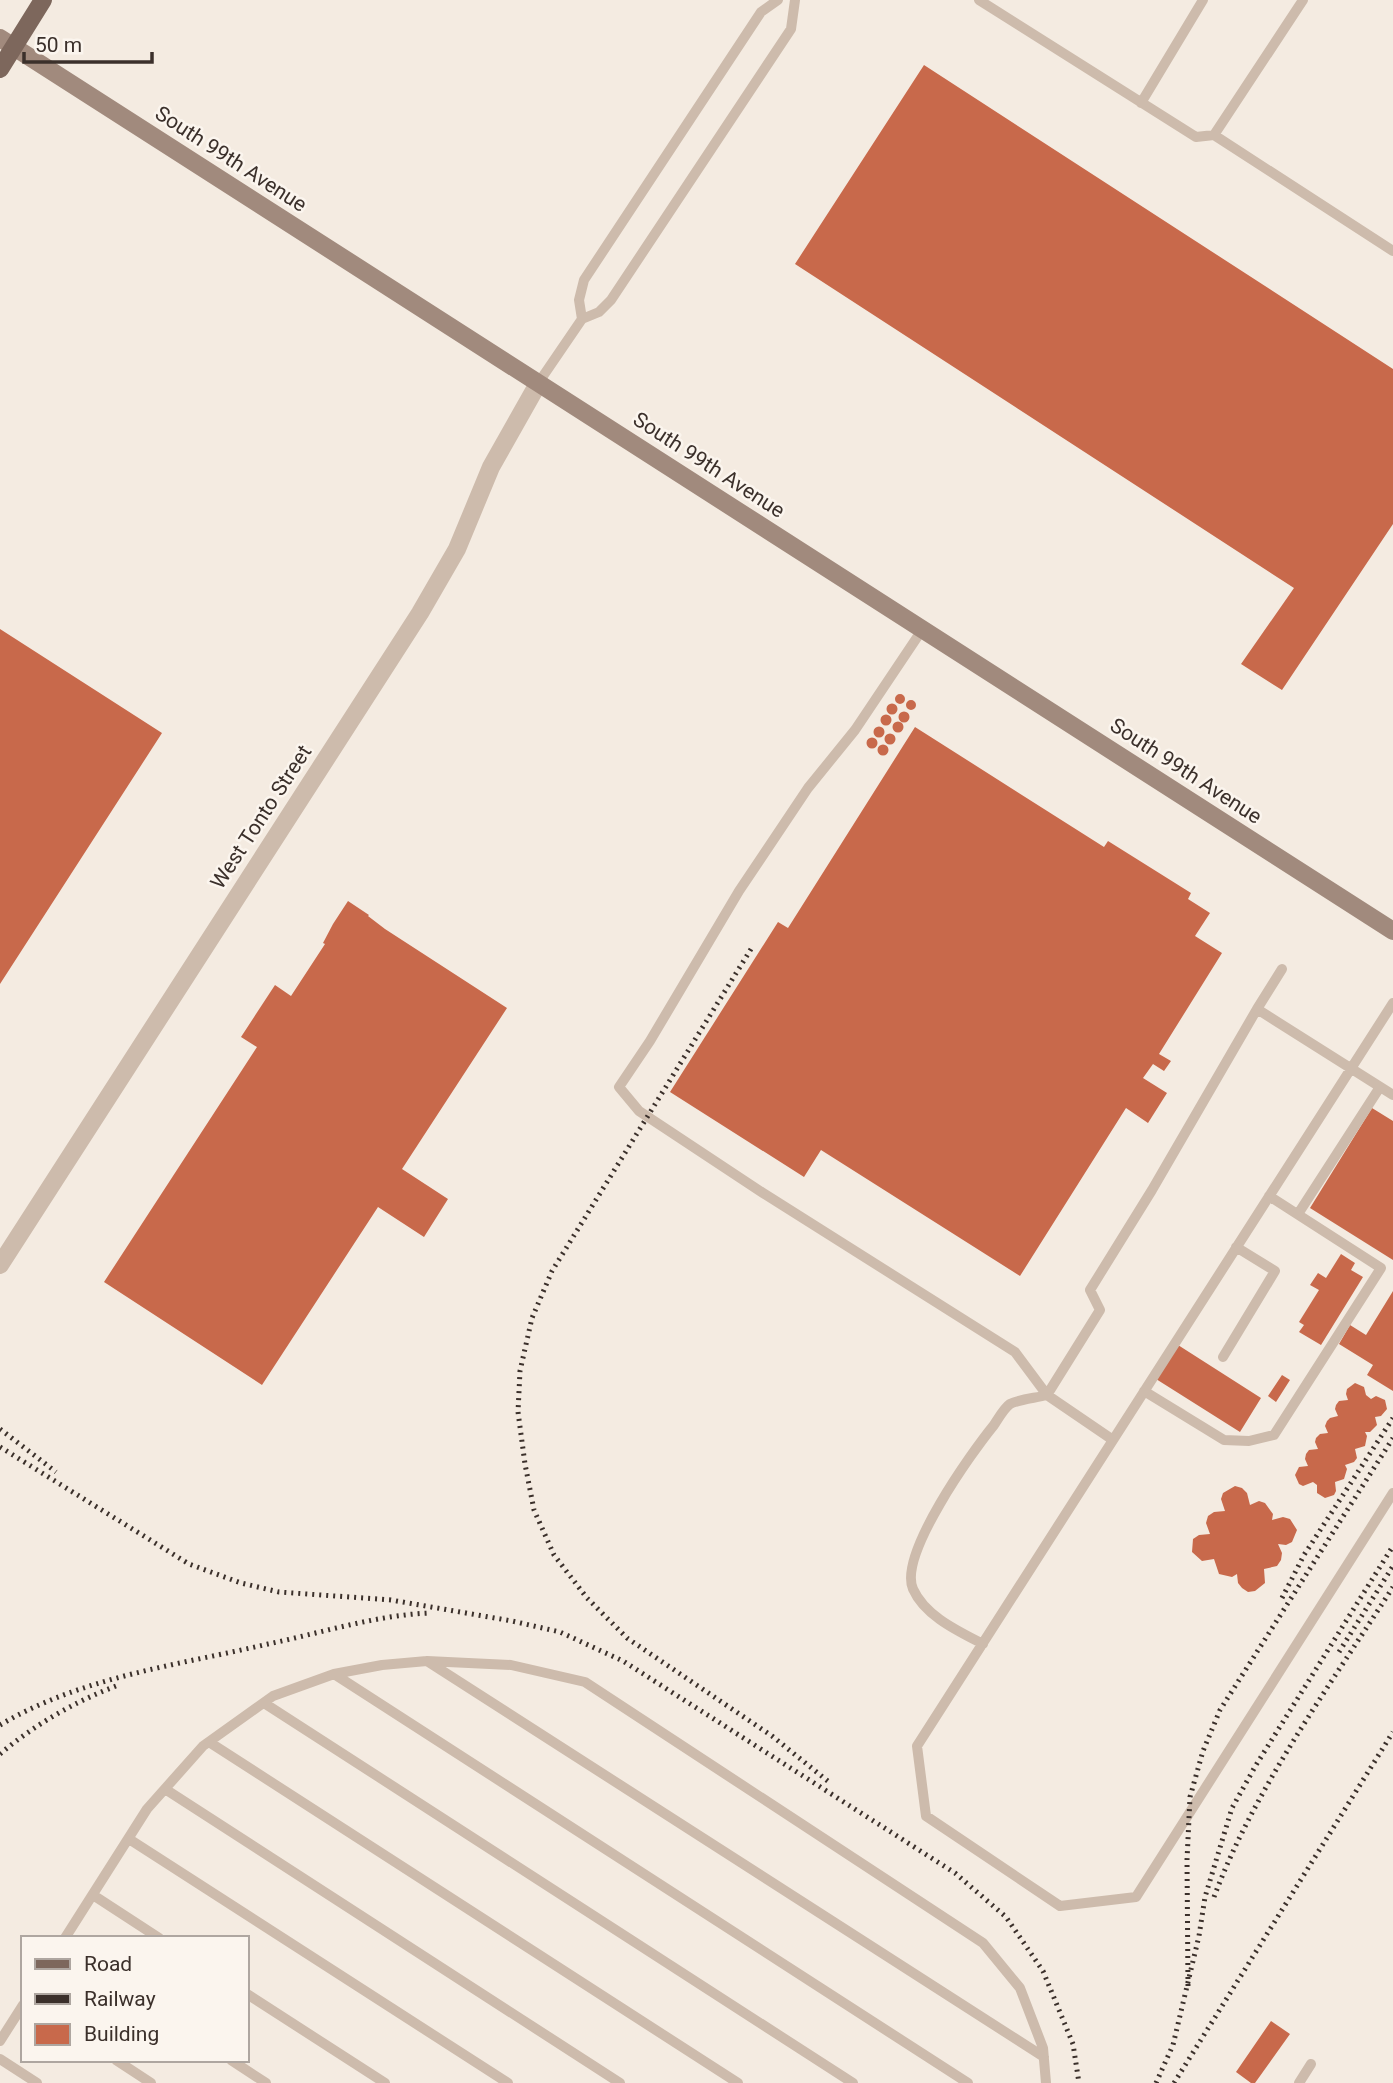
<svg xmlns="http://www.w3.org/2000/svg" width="1393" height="2083" font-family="Roboto,sans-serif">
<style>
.building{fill:#c8694b}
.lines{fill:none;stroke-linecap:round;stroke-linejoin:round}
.lane{stroke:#cdbbac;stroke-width:10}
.street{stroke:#cdbbac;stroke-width:18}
.secondary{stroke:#a18a7d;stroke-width:18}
.primary{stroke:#7d675c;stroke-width:18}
.rail{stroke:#3b302b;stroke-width:5;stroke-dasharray:2 5;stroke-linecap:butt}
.labels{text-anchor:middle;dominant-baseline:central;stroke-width:5;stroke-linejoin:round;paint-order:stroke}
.street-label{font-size:21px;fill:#3b302b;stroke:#fbf5ee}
</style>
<rect width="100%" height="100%" fill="#f4ebe1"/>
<path class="building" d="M924 65 1393 369V524L1282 690 1241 664 1294 588 795 264Z
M0 629 162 733 0 984Z
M895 699a5 5 0 1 1 10 0a5 5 0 1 1-10 0Z
M906 705a5 5 0 1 1 10 0a5 5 0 1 1-10 0Z
M886.5 709a5.5 5.5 0 1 1 11 0a5.5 5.5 0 1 1-11 0Z
M898.5 717a5.5 5.5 0 1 1 11 0a5.5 5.5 0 1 1-11 0Z
M880.5 720a5.5 5.5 0 1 1 11 0a5.5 5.5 0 1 1-11 0Z
M892.5 727a5.5 5.5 0 1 1 11 0a5.5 5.5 0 1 1-11 0Z
M873.5 732a5.5 5.5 0 1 1 11 0a5.5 5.5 0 1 1-11 0Z
M915 727 1104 847 1108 841 1191 893 1188 899 1210 913 1195 936 1222 953 1159 1054 1171 1061 1164 1071 1153 1064 1143 1078 1167 1093 1148 1123 1126 1108 1020 1276 821 1150 804 1177 670 1092 778 922 788 928Z
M884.5 739a5.5 5.5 0 1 1 11 0a5.5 5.5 0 1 1-11 0Z
M866.5 743a5.5 5.5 0 1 1 11 0a5.5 5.5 0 1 1-11 0Z
M877.5 750a5.5 5.5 0 1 1 11 0a5.5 5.5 0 1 1-11 0Z
M348 901 369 915 368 916 385 929 507 1008 402 1169 448 1199 424 1237 378 1207 262 1385 104 1282 257 1047 241 1037 275 985 291 996 325 944 323 943 333 924Z
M1372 1108 1393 1121V1260L1310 1208Z
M1341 1254 1355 1263 1351 1270 1363 1277 1321 1345 1299 1332 1304 1325 1299 1322 1319 1290 1310 1285 1318 1273 1326 1278Z
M1393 1291V1391L1367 1375 1373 1365 1339 1344 1350 1325 1366 1335Z
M1178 1345 1261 1398 1240 1432 1156 1379Z
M1282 1375 1290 1380 1276 1402 1268 1396Z
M1355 1383 1364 1387 1366 1395 1371 1399 1376 1396 1385 1400 1387 1409 1381 1416 1375 1417 1377 1425 1370 1432H1365L1367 1436 1365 1446 1355 1449 1357 1458 1354 1462 1345 1465 1347 1469 1344 1479 1335 1482 1336 1491 1334 1495 1325 1498 1317 1493V1485L1313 1482 1303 1486 1299 1484 1295 1475 1299 1467 1308 1466 1305 1459 1306 1454 1309 1450 1318 1449 1315 1442 1316 1438 1320 1434 1328 1433 1325 1426 1327 1421 1330 1418 1338 1416 1335 1409 1336 1405 1339 1401 1348 1400 1346 1394 1347 1389Z
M1235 1486 1242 1488 1247 1493 1250 1505 1259 1501 1265 1503 1273 1514 1272 1520 1283 1517 1290 1519 1297 1530 1292 1542 1286 1545 1278 1544 1282 1553 1281 1560 1277 1566 1264 1569 1265 1583 1255 1591 1248 1592 1242 1588 1238 1583 1237 1574 1232 1577 1219 1574 1214 1559 1202 1561 1192 1552 1193 1539 1199 1535 1210 1534 1206 1523 1208 1516 1214 1512 1225 1511 1221 1499 1223 1493Z
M1271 2021 1290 2034 1255 2083H1251L1236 2072Z"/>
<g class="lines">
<path class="lane" d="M979 0 1196 137 1214 135 1303 0
M1141 103 1203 0
M1214 135 1393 251
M582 319 579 300 584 280 761 12 778 0
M539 382 582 319 599 312 611 300 791 29 795 0
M922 630 855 730 808 788 739 891 650 1041 619 1087 639 1111 763 1193 1015 1352 1047 1395C1036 1398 1020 1399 1010 1404 1004 1408 998 1419 994 1425 972 1452 898 1555 913 1589 925 1616 958 1631 983 1644
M1393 1003 917 1746 926 1816 1060 1906 1136 1897 1393 1493
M1257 1009 1282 969
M1298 1214 1380 1087
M1223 1357 1275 1271 1236 1247
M1144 1391 1224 1440 1249 1441 1274 1435 1381 1268 1269 1196
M1113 1440 1047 1395 1100 1310 1090 1290 1152 1190 1257 1009 1393 1095
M427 1661 1044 2057
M334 1674 968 2083
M264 1703 853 2083
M209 1742 738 2083
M165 1789 620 2083
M129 1839 508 2083
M93 1895 159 1938
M65 1938 147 1809 203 1746 273 1696 334 1674 382 1665 427 1661 511 1665 585 1682 983 1943 1020 1988 1043 2048 1046 2083
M247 1994 385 2083
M0 2041 23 2005
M0 2059 37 2083
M116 2060 151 2083
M231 2060 266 2083
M1299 2083 1311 2064"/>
<path class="street" d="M0 1265 420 613 457 549 491 467 539 382"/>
<path class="secondary" d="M0 38 1393 931"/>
<path class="primary" d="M0 69 43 0"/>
<path class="rail" d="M751 949 552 1271 532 1318 520 1371 518 1412 525 1464 534 1510 554 1555 587 1598 627 1638 772 1736 829 1782
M0 1429 56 1472
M0 1447 189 1564 241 1583 279 1592 391 1600 512 1621 560 1632 623 1661 955 1873 1006 1917 1043 1971 1073 2044 1079 2083
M1282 1598 1304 1555 1393 1418
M1339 1652 1393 1566
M0 1725C81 1677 178 1665 268 1644 321 1633 376 1615 430 1613
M0 1754C34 1725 74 1702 116 1686
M1214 1897C1254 1789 1331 1684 1393 1587
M1188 1986 1187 1860 1190 1797 1203 1751 1220 1710 1393 1438
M1156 2083 1173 2045 1199 1936 1205 1897 1232 1808 1256 1765 1393 1546
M1174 2083 1393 1732"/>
</g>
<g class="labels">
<g class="street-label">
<text transform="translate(231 159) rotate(33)">South 99th Avenue</text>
<text transform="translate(709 465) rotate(33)">South 99th Avenue</text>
<text transform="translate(1186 771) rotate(33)">South 99th Avenue</text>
<text transform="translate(261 817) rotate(-57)">West Tonto Street</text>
</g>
</g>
<rect x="21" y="1936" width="228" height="126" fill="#fbf5ee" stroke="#aea6a0" stroke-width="2"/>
<rect x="35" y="1959" width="35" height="10" fill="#7d675c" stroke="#aea6a0" stroke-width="2"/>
<text x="84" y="1971" font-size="21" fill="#3b302b">Road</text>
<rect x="35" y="1994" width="35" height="10" fill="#3b302b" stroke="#aea6a0" stroke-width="2"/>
<text x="84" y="2006" font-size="21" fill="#3b302b">Railway</text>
<rect x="35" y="2024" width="35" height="21" fill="#c8694b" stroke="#aea6a0" stroke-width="2"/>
<text x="84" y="2041" font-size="21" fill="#3b302b">Building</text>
<path d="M24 52v10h128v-10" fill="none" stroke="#3b302b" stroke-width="3.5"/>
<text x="35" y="52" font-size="21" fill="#3b302b" stroke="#fbf5ee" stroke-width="5" paint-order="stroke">50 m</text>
</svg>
